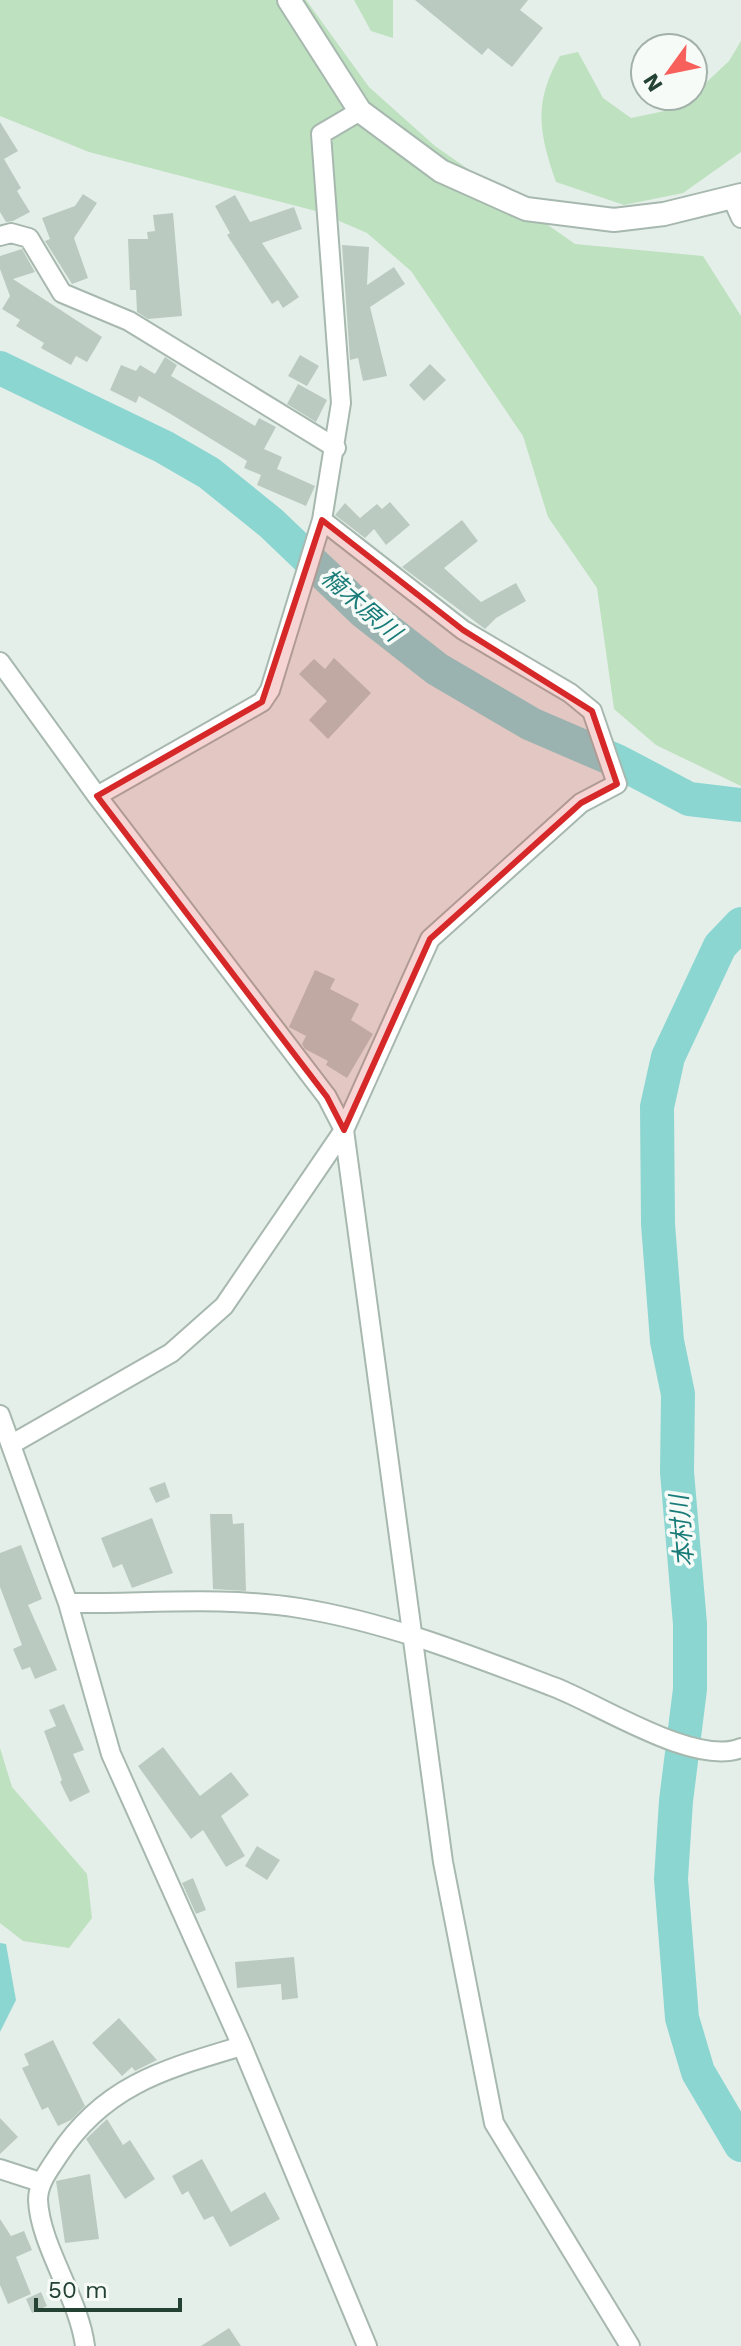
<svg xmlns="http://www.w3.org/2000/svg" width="741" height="2346" font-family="'Work Sans','Noto Sans JP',sans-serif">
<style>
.green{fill:#bee1c0}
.water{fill:#8cd6d2}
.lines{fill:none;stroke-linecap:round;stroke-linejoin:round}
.river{stroke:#8cd6d2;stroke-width:34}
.building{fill:#bacac1}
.minor-casing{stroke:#a7b8af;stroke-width:22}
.tertiary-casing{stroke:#a7b8af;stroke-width:26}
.minor{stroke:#fff;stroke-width:18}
.tertiary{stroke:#fff;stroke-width:22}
.marked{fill:#d62828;fill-opacity:0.2;stroke:#d62828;stroke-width:6;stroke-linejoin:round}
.labels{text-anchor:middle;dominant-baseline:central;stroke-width:7;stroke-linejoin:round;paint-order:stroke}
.water-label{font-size:24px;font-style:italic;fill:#197c79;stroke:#f7fbf8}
</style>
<rect width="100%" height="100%" fill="#e5efe9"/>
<path class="green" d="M0 0H306L369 87 435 146 575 244 703 256 741 316V786L656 745 614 709 597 588 548 517 523 436 411 271 367 233 316 211 89 152 0 116Z
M354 0H393V38L371 31Z
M741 41V152L683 193 624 205 556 182C539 133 533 103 560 56L578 52 603 98 631 118 679 108 729 61Z
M0 1748 12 1787 87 1874 92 1918 69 1948 23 1941 0 1923Z"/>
<path class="water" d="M0 1943 6 1944 16 2000 0 2032Z"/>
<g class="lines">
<path class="river" d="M0 368 164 447 209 473 271 523 363 611 437 669 531 724 617 761 689 799 741 805
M741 924 720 946 668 1057 657 1107 658 1224 667 1341 678 1394 677 1472 690 1624V1689L676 1801 671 1879 682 2018 698 2072 741 2145"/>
</g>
<path class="building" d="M415 0H528L520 10 543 28 512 67 488 48 482 55Z
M0 122 18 151 4 159 21 188 17 191 30 212 13 221 6 222 0 212Z
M83 194 97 203 74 238 88 278 72 284 45 241 50 239 42 218 75 206Z
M235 195 250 222 294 207 302 229 262 243 299 297 283 308 278 300 272 304 227 235 230 233 215 206Z
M173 213 182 316 148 319 137 312 136 290H130L128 239H148L147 232 155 231 153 215Z
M342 245 369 247 367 285 394 267 405 284 370 307 387 376 363 381 358 358 350 360Z
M22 249 35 272 13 279 102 337 87 362 76 356 71 365 41 348 44 343 16 326 20 320 2 309 10 296 0 269V256Z
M300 355 319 366 307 386 288 376Z
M165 357 177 365 171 376 255 426 259 418 276 427 264 449 282 457 277 469 315 486 306 506 257 485 261 475 244 468 247 461 169 413 139 396 136 403 110 390 121 365 136 371 140 365 155 374Z
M430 364 446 380 424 401 409 385Z
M298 384 327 400 316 422 287 404Z
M390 502 410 525 386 545 374 529 365 538 335 515 345 503 360 518 377 504 382 509Z
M462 520 478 541 444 568 481 602 516 583 526 601 496 618 485 629 402 567Z
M334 658 371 693 328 739 309 720 327 701 299 674 314 659 325 669Z
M315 970 335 979 330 989 359 1004 351 1020 373 1034 347 1078 326 1065 328 1061 305 1049 302 1044 306 1036 289 1027Z
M165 1482 170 1497 156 1503 149 1488Z
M210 1514H232L233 1524 244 1523 246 1591 213 1589Z
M152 1518 173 1573 132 1588 122 1564 113 1568 101 1538Z
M21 1545 42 1599 28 1605 57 1670 35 1679 30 1667 22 1670 13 1649 22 1645 0 1587V1553Z
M64 1704 84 1750 73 1754 90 1792 70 1802 60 1782 62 1780 44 1731 56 1726 49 1710Z
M163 1747 200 1796 231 1772 249 1795 221 1816 245 1856 226 1867 203 1830 191 1839 174 1816 138 1766Z
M257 1846 280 1860 267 1880 245 1866Z
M193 1878 206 1910 196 1914 182 1883Z
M294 1957 298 1998 282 2000 281 1984 237 1988 235 1962Z
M119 2018 157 2060 135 2071 132 2067 122 2076 92 2043Z
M53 2040 85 2106 71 2120 58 2126 48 2107 42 2110 22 2068 29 2065 24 2054Z
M0 2118 18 2137 0 2154Z
M107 2119 123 2145 130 2140 155 2179 125 2199 86 2139Z
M202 2159 231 2212 265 2192 280 2219 230 2247 213 2216 204 2220 188 2191 182 2195 172 2176Z
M90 2174 99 2239 65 2243 56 2181Z
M0 2219 11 2236 24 2231 32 2250 16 2257 31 2294 8 2304 0 2285Z
M41 2292 47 2306 32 2313 26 2299Z
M229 2328 241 2346H201Z"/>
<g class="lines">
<defs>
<path id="minor" d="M732 198 741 218
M0 236 11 233 29 238 62 293 129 321 336 448
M0 662 97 796 327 1097 344 1130 443 1862 494 2123 630 2346
M97 796 262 702 270 690 322 520 341 403 321 134 360 111
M0 1415 68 1603 111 1754 242 2046 367 2346
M12 1444 171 1353 224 1306 344 1130 430 939 581 803 617 784 592 711 570 693 463 630 322 520
M68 1603C144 1604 223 1596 299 1608 387 1622 472 1656 554 1687 599 1704 695 1767 741 1748
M0 2169 40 2182
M85 2346C79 2298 40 2246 38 2200 38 2183 49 2170 58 2156 104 2085 165 2069 242 2046"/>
<path id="tertiary" d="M289 0 360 111 441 171 526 209 614 220 664 214 741 195"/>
</defs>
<use href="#minor" class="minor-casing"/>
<use href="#tertiary" class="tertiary-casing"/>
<use href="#minor" class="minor"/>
<use href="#tertiary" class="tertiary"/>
</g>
<path class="marked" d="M322 520 463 630 592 711 617 784 581 803 430 939 344 1130 327 1097 97 796 262 702Z"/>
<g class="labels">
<g class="water-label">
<text transform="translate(361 605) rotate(41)">楠木原川</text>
<text transform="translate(682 1531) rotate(-95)">本村川</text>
</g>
</g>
<g transform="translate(669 72) rotate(237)"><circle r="38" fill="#f7fbf8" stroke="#a2b1a9" stroke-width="2"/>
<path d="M0-6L14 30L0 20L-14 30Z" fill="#f8605b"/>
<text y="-12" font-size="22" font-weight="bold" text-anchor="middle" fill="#234233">N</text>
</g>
<path d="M36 2298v12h144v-12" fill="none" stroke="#234233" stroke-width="4"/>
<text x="48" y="2298" font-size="24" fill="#234233" stroke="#f7fbf8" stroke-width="6" paint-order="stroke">50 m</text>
</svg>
